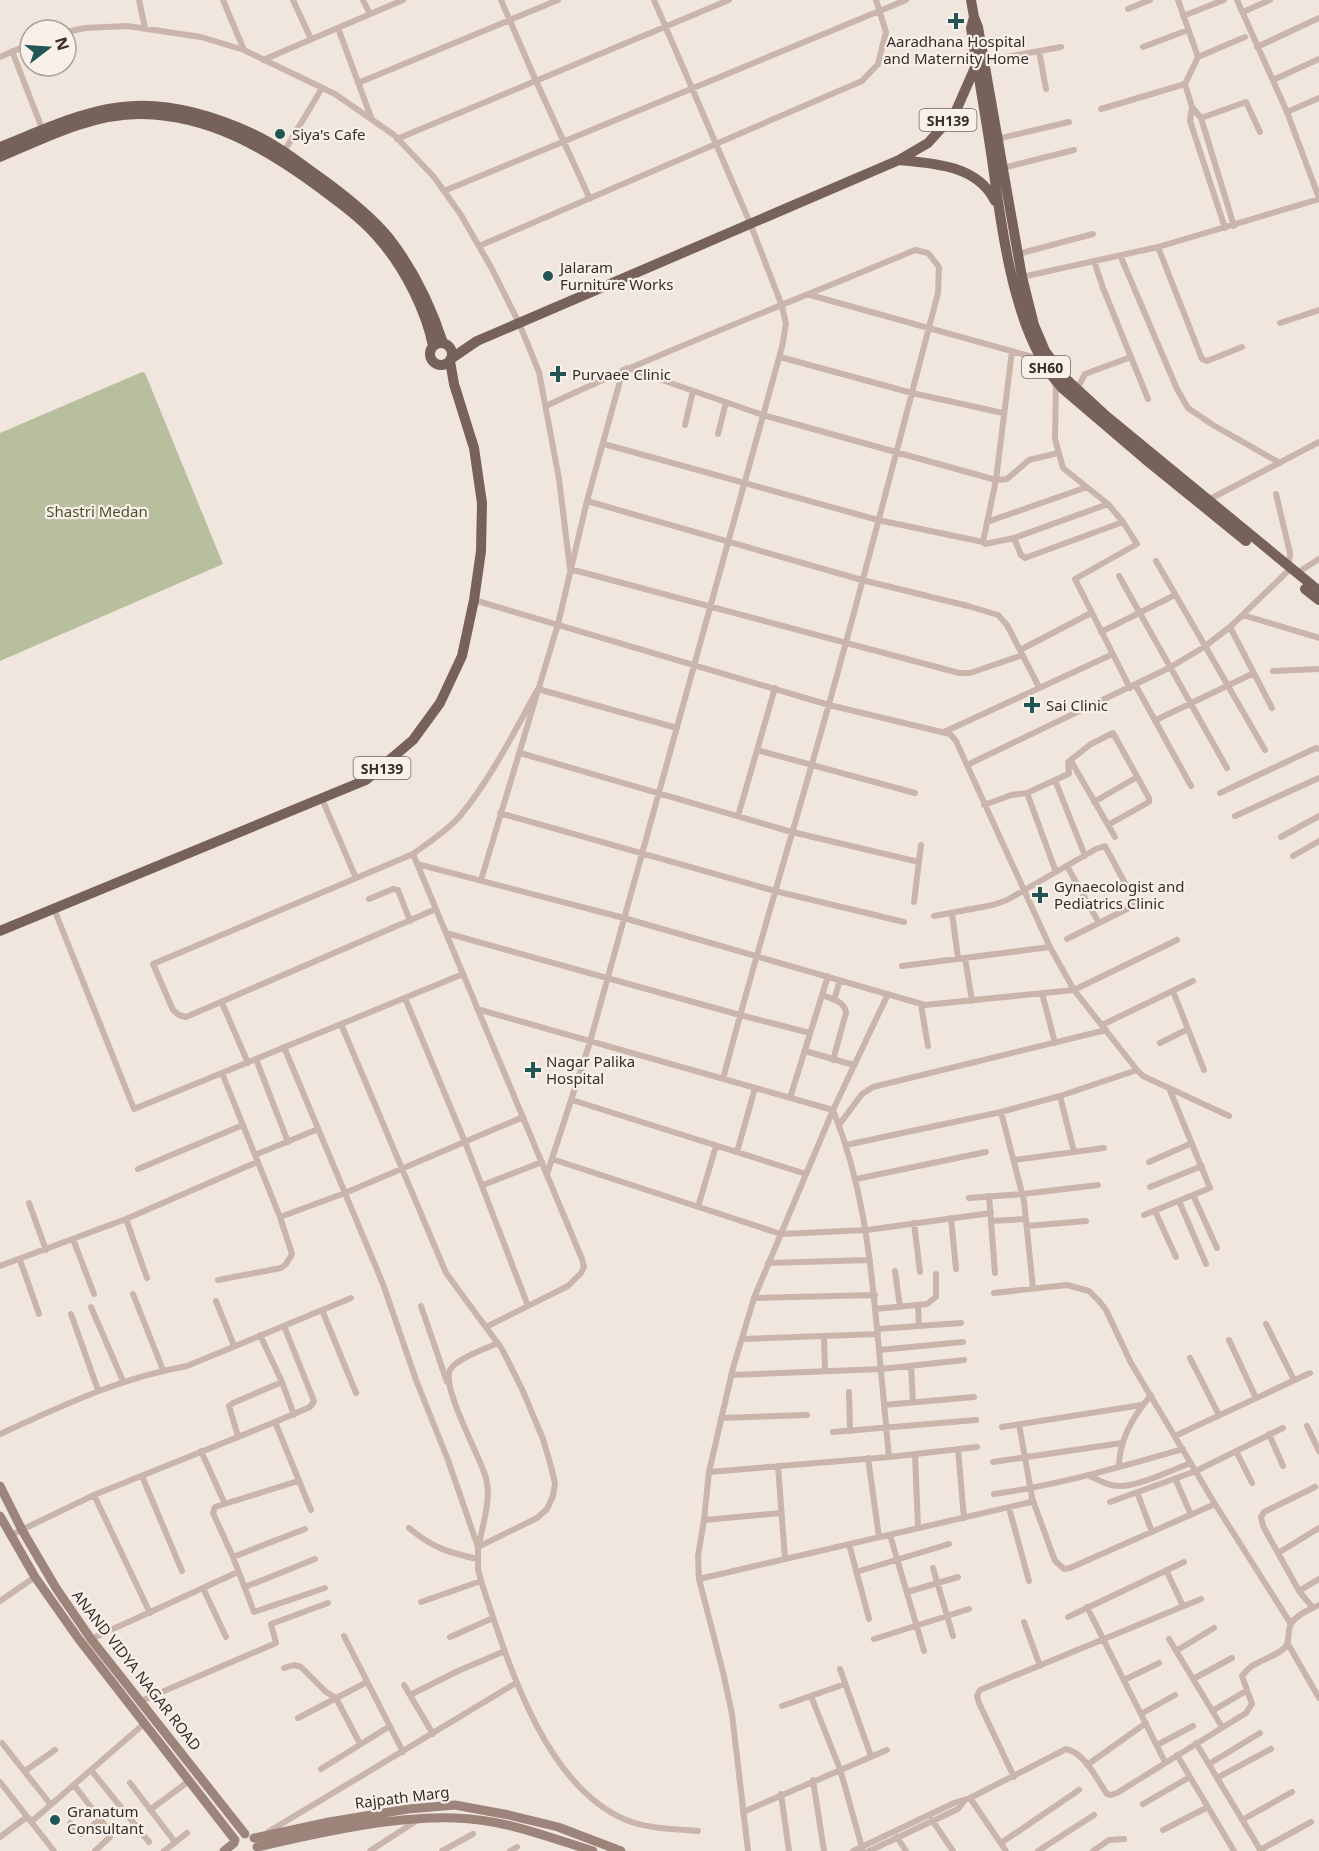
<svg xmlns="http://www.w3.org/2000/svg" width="1319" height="1851" font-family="'Noto Sans',sans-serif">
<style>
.green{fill:#b7bf9e}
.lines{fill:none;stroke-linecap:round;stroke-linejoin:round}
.street{stroke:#c9b5aa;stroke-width:6}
.secondary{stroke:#9c847b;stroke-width:9}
.primary{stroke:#77625b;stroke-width:10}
.poi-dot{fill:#215655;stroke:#f9f0ea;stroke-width:2}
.labels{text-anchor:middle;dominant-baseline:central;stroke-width:4.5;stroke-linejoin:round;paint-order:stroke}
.shield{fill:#f9f0ea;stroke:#706763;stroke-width:1.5}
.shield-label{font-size:14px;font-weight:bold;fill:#362c29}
.poi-label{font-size:15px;fill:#362c29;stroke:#f9f0ea;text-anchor:start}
.park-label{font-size:15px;fill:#49532e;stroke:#f9f0ea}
.street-label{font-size:15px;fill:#362c29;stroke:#f9f0ea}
</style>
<rect width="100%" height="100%" fill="#f1e6dd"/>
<path class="green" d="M142 372 145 373 223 564 0 661V433Z"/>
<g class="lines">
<path class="street" d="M139 0 145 28
M223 0 244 50
M293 0 311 39
M363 0 370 14
M501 0 536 81 590 199
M1178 0 1198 57 1185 84 1192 107 1190 121 1225 228
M1237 0 1287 112 1319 198
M1128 9 1150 0
M1243 12 1270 0
M1183 16 1224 0
M338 28 372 120
M66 32 85 28 127 26 201 37 244 50 335 94 394 135 434 177 461 215 492 269 519 323 539 372 559 479 570 569 959 673H970L1023 655
M1143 47 1188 30
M1257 47 1319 18
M12 51 43 131
M1039 51 1046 89
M0 57 30 44
M1198 57 1245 37
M263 60 403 0
M984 61 1061 47
M1273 80 1319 59
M358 83 558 0
M1192 107 1201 118 1234 226
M1101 109 1185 84
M1287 112 1319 98
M1201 118 1246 102 1260 132
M397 139 729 0
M997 139 1069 122
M282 155 322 88
M1003 168 1074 150
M444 191 906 0
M479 246 862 81 878 64 886 32 876 0
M1158 247 1202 359 1207 361 1242 347
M1018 254 1093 234
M1120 255 1177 389 1188 408 1213 425 1280 463
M1094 261 1103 288 1148 399
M1022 277 1158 247 1319 199
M810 295 1040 359
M1280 323 1319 310
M780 357 912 393 1003 413
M627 368 763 415 996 480 1007 479 1029 460 1058 453
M1056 381 1055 439 1063 468 1108 504 1123 522 1137 544 1075 579 1130 688
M1077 389 1085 374 1131 357
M546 406C667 349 792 302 915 250L928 253 939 267 938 293C902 430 867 568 829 704 794 829 756 953 723 1079
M685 425 693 391
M718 434 726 402
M604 444 878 520 983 542 985 544 1014 538 1108 504
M1208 500 1319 442
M587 501 862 580 968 606 998 615 1007 625 1039 687
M987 522 1087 487
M1014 538 1021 555 1025 558 1123 522
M983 542 996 480 1012 351
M1156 561 1265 750
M1297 573 1319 559
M1119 576 1227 768
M474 600 829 705 950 734 956 741 1050 947 1074 990 1137 1070 1143 1076 1229 1116
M1243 615 1319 638
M1230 627 1272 708
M1101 632 1175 595
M1020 650 1091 613
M1273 671 1319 669
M1136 686 1191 786
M1156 720 1254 673
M944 732 1113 654
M757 750 915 793
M520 753 792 832 919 862
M1071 761 1115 837
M967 765 1169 668 1204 647 1230 627 1288 571 1290 553 1276 494
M1055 780 1085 856
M1027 793 1056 872
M1220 793 1316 748 1319 749
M322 799 356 878
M1094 802 1137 777
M984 805 1011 795 1027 793 1066 775 1069 774 1068 762 1091 744 1113 733 1149 798V802L1108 825
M500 813 775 891 904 922
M738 816 775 688
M1235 816 1319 778
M1281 837 1319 816
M413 854 582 1259 584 1267 581 1273 568 1286 486 1327
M1293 856 1319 841
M417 864 624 918 925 1005 1074 990 1177 940
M1067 866 1099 923
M481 880 558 624 587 501 623 370
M369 899 393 889 398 890 410 921
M914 902 921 845
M54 909 134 1109 463 974
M436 909 186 1017 179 1015 173 1010 153 964 413 854C429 842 447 831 460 816 492 777 514 732 538 689L677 728
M952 913 958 958
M934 916 993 905 1007 900 1096 849 1105 846 1133 898V906L1067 939
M446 933 740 1015 810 1033
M965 958 972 1001
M902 966 1050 947
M1173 991 1204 1070
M1042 993 1055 1043
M822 995C832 999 845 1001 846 1013L833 1060
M405 998 465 1142 528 1306
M834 1000 840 980
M222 1003 248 1063
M921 1005 928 1046
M477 1009 833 1110
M341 1024 446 1273 502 1349 522 1389 543 1439 552 1470 555 1484 553 1496 547 1509 537 1518 478 1547V1569L481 1581C507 1659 543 1785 626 1820 649 1829 674 1829 698 1831
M1102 1025 1193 981
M1160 1043 1188 1029
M284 1047 383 1284 416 1380 448 1460 478 1547
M805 1051 854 1065
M256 1059 288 1142
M1060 1096 1074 1152
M790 1098 828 976
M572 1100 806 1174
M833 1110C862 1182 870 1253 877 1329 881 1372 885 1414 889 1457
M1001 1112 1024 1201 1033 1288
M839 1125 862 1094 873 1087 1106 1030
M846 1145 1001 1112 1060 1096 1137 1070
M737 1152 755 1088
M255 1155 318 1129
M552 1159 781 1234 867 1230 991 1213
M1014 1160 1104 1148
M1149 1162 1192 1143
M138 1169 243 1125
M547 1174 590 1042 782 347 786 324 782 306 750 223 654 0
M856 1179 986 1152
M483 1185 542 1162
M1150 1187 1202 1166
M1193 1195 1217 1248
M989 1196 995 1273
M969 1198 1023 1194 1098 1185
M1179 1201 1206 1264
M29 1203 46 1250
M698 1207 716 1146
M1155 1211 1176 1257
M1144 1215 1210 1188 1169 1088
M280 1217 345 1193 523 1117
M951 1218 956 1269
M126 1219 147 1278
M991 1221 1026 1219
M914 1223 920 1272
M1027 1226 1086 1221
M73 1239 94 1294
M20 1260 39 1314
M768 1263 870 1260
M0 1266 126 1219 257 1162
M895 1271 900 1307
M218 1280 281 1268 286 1264 292 1254 280 1217 222 1073
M994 1293 1067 1285 1089 1291 1099 1301 1106 1310 1131 1363 1215 1504 1291 1624
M133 1294 163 1370
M754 1298 875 1295
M216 1301 234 1346
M918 1305 919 1326
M421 1306 447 1382
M91 1307 123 1381
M875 1309 927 1304 936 1297V1274
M322 1310 356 1393
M71 1314 98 1390
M1266 1324 1294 1380
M877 1329 961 1323
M260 1335 282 1382 294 1415
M824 1336 825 1371
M742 1339 878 1334
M1229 1340 1256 1398
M879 1350 963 1342
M1190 1358 1219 1415
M911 1366 913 1402
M731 1375 881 1369 964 1360
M849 1392 850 1431
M884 1405 974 1397
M721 1418 807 1415
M275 1422 310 1407 314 1401 284 1326
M1307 1426 1319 1451
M1002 1427 1142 1405
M833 1432 976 1420
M0 1434C62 1406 119 1378 187 1366L351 1298
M1269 1434 1283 1466
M238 1436 229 1406 233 1403 282 1382
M1175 1436 1310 1373
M958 1449 964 1518
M201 1451 225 1504
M1236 1451 1252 1483
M915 1454 918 1528
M868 1458 879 1537
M993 1462 1122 1443
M778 1466 785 1559
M1119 1467C1119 1440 1133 1416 1151 1395
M709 1472 889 1457 977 1447
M142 1476 182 1571
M1090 1476C1100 1481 1110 1487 1122 1486 1142 1485 1171 1470 1191 1463
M1175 1478 1191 1515
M298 1481 215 1507 213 1513 233 1557 254 1612 325 1588
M1137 1492 1152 1532
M994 1494C1058 1485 1120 1467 1183 1449
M94 1495 150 1613
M1032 1498 1055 1561 1064 1569 1070 1568 1215 1504
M1110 1502 1196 1471 1283 1428
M1009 1508 1029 1581
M704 1520 781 1513
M409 1528C433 1548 447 1552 477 1559
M11 1535 94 1495 275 1422 311 1510
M890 1535 924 1651
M849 1544 869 1619
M479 1546C482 1525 492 1499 486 1478 480 1456 441 1387 450 1370 455 1359 487 1348 498 1343
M1278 1553 1319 1528
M233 1557 305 1529
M933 1568 953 1636
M1166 1570 1183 1606
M856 1572 949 1544
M699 1579 1031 1502 1032 1497 1019 1424
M245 1587 315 1559
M203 1588 226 1637
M1299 1591 1319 1579
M907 1592 958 1577
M0 1601 35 1577
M421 1602 481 1581
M1087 1607 1165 1762
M1313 1608 1299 1591 1263 1526 1261 1517 1264 1512 1315 1487
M1068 1617 1184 1562
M1024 1622 1040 1666
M344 1636 403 1752
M450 1637 493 1618
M91 1639 238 1572
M874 1639 969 1609
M1169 1639 1222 1727
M1288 1644 1319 1698
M1176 1651 1214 1628
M284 1668 294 1665 301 1667 326 1692 336 1698 360 1744
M840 1669 871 1756
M1193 1679 1232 1658
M1124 1680 1159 1663
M404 1685 433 1734
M410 1695 458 1671 505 1651
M811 1696 840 1769 863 1851
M141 1701 276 1643 271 1624 328 1603
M782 1706 845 1684
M1212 1711 1246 1691
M1141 1714 1175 1695
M298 1718 367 1682
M2 1743 51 1805
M1196 1743 1261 1851
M1157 1745 1193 1726
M1177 1755 1234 1851
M1209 1764 1260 1733
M1087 1765 1146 1723
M321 1769 390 1726
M91 1770 149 1842
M25 1771 55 1750
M1014 1777 979 1703 977 1696 980 1690 1201 1599
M1217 1778 1271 1749
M813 1780 824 1851
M0 1782 54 1851
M130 1783 175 1842
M74 1785 110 1832V1837L95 1851
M781 1794 789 1851
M970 1798 1066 1749C1085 1753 1096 1778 1107 1794L1111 1795 1117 1793 1246 1713 1252 1704 1242 1676C1252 1661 1269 1660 1282 1650 1292 1643 1286 1633 1291 1624 1296 1615 1310 1609 1319 1605
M1143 1804 1190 1777
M150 1810 189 1781
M743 1812 887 1750
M932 1820 953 1851
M1242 1820 1292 1792
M31 1822 145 1723
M70 1823 81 1834 100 1820
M1163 1830 1208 1807
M268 1832 516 1683
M0 1837 27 1817
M897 1837 906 1851
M1001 1843 1079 1790
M1260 1850 1311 1822
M164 1851 187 1833
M370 1851 416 1821
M442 1851 473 1834
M510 1851 517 1847
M748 1851 732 1714 723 1672 699 1579 698 1556 704 1520 709 1472 733 1368 754 1298 833 1110 888 994
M853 1851 954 1803 970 1798 1006 1851
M869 1851 958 1809 965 1800
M1038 1851 1094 1815
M1093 1851 1109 1840 1124 1839"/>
<path class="secondary" d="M0 1486 22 1530 56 1588 91 1639 245 1834
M0 1516 35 1577 78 1638 235 1840
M254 1838 329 1822 408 1809 455 1805 509 1815 558 1827 621 1851
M257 1847C319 1833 391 1816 455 1818 503 1819 548 1837 593 1851
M224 1851 234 1843"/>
<path class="primary" d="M971 0 974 17 978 27 1022 277 1034 325 1045 351 1066 379 1104 414 1319 591
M974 17 971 28C977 68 984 107 990 146 1001 218 1011 335 1063 389L1145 459 1246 541
M0 147C41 131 90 107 134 106 173 104 217 117 253 134 279 146 302 165 325 181 348 198 371 216 389 238 413 269 431 306 443 343
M0 157C44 138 93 113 142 114 210 115 267 149 320 188 341 204 364 220 381 241 405 269 426 311 433 346
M899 160C935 163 978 166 995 201
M430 354a11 11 0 1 1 22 0a11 11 0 1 1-22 0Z
M452 358 477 341 899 160 928 143 955 113 977 63
M1305 589 1319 600
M0 931 366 780 413 740 440 703 462 656 474 600 481 551 482 503 474 448 454 384 450 361"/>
</g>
<g class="poi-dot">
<path d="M953 12h6v6h6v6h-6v6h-6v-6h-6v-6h6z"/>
<circle cx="280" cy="134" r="6"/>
<circle cx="548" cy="276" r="6"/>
<path d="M555 365h6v6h6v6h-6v6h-6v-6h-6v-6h6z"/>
<path d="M1029 696h6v6h6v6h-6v6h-6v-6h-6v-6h6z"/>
<path d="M1037 886h6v6h6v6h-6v6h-6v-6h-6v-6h6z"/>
<path d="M530 1061h6v6h6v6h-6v6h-6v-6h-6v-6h6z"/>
<circle cx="55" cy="1820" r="6"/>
</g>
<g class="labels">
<g class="shield">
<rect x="919.5" y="109" width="57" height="22" rx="4.5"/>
<rect x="1022" y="356" width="48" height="22" rx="4.5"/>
<rect x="353.5" y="757" width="57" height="22" rx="4.5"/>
</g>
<g class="shield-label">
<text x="948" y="120">SH139</text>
<text x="1046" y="367">SH60</text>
<text x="382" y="768">SH139</text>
</g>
<g class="poi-label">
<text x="956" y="41" text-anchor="middle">Aaradhana Hospital<tspan x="956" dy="17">and Maternity Home</tspan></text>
<text x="292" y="134">Siya's Cafe</text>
<text x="560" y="267">Jalaram<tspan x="560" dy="17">Furniture Works</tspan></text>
<text x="572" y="374">Purvaee Clinic</text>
<text x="1046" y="705">Sai Clinic</text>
<text x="1054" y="886">Gynaecologist and<tspan x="1054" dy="17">Pediatrics Clinic</tspan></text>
<text x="546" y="1061">Nagar Palika<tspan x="546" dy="17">Hospital</tspan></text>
<text x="67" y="1811">Granatum<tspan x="67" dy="17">Consultant</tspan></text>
</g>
<g class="park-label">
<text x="97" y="511">Shastri Medan</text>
</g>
<g class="street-label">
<text transform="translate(137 1670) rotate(52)">ANAND VIDYA NAGAR ROAD</text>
<text transform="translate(402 1797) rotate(-7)">Rajpath Marg</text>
</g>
</g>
<g transform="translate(48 48) rotate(73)"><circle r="28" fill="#f9f0ea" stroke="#aba29d" stroke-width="1.5"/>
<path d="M0-4.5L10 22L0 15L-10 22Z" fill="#215655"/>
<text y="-9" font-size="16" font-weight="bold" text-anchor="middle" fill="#362c29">N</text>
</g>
</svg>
